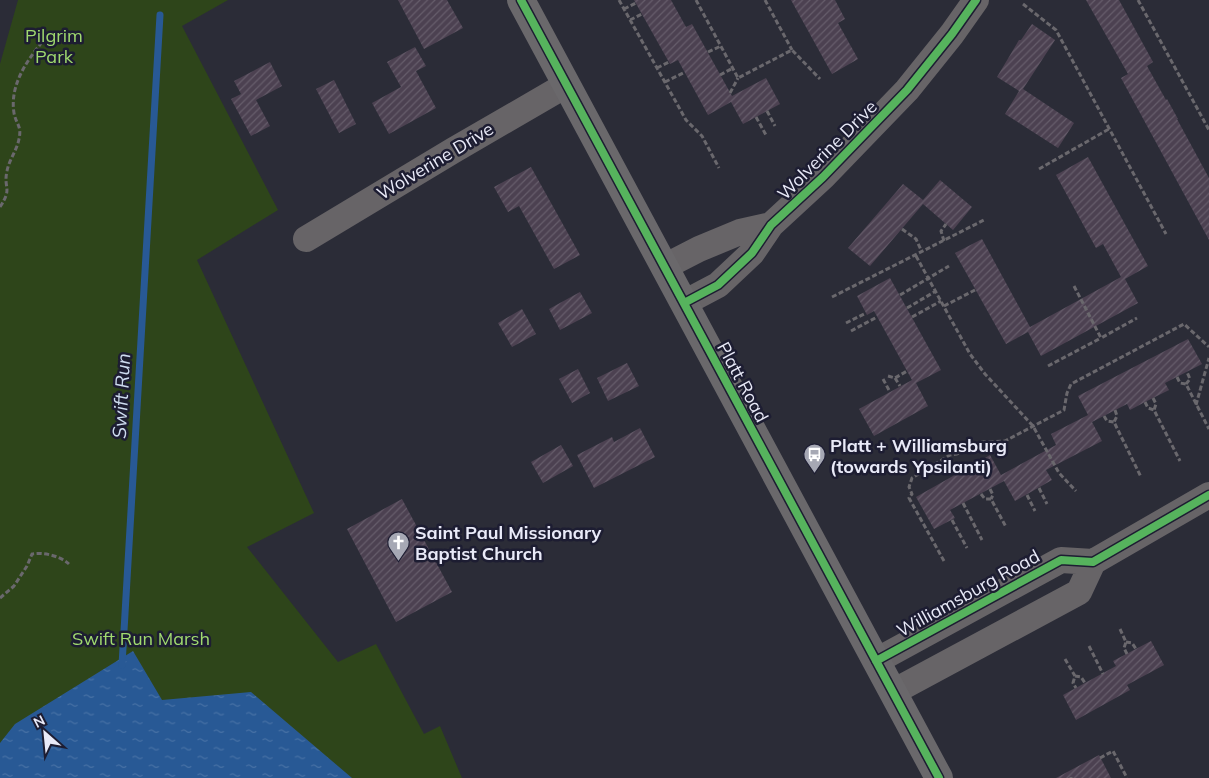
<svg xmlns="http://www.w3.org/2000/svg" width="1209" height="778" font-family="Mulish,sans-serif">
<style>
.green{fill:#2e451a}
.water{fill:url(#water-ripples)}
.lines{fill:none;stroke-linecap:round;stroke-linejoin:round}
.stream{stroke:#285995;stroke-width:7}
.building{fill:url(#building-hatch)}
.path{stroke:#6a686d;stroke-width:3;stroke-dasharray:5 2.5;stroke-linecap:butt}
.minor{stroke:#676467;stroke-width:26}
.secondary{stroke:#6a686b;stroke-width:28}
.cycleway-casing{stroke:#1d1d32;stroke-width:11}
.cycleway{stroke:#56b35d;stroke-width:8}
.labels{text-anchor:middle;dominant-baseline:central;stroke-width:5;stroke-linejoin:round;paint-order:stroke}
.park-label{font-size:18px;fill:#a0da6f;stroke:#1d1d32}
.street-label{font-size:18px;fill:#e9eaf8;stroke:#1d1d32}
.poi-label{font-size:18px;font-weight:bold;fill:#e9eaf8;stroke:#1d1d32;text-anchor:start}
.water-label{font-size:19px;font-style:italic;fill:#cddbee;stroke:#1d1d32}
</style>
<defs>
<pattern id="water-ripples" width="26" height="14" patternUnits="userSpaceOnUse" patternTransform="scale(1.25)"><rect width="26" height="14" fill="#285995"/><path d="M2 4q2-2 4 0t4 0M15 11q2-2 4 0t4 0" fill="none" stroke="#4771a5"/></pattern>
<pattern id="building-hatch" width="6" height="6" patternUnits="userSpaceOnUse" patternTransform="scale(1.25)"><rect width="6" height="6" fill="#4c4151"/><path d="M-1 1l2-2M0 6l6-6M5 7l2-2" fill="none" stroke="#665d6b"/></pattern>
</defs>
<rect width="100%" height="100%" fill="#2b2c37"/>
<path class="green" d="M18 0H228L182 26 278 210 197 260 314 513 247 547 338 662 376 644 424 734 440 726 462 778H0V64Z"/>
<path class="water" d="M133 651 162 700 251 692 352 778H0V743L15 724Z"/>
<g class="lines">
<path class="stream" d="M122 665 160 15"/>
</g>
<path class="building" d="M398 0H447L463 28 424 49Z
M634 0H671L686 27 692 24 732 96 766 78 780 104 743 124 731 102 708 115 678 60 670 64Z
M791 0H835L845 19 838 23 858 59 832 74Z
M1086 0H1119L1153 62 1147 66 1166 100 1167 99 1178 119H1177L1209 178V240L1121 78 1128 74Z
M1032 24 1055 40 1023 89 1074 123 1058 148 1005 114 1019 91 997 77 1019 40H1021Z
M415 47 426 66 416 71 436 108 389 134 372 103 401 87 387 62Z
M270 62 282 86 256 100 270 126 251 136 231 99 241 94 234 81Z
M334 80 356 124 339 133 316 89Z
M1088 157 1148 266 1125 279 1138 303 1041 356 1028 332 1006 344 955 253 982 239 1030 327 1121 277 1103 244 1096 248 1056 175Z
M531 167 580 255 554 269 519 206 508 212 494 187Z
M940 180 972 207 953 230 923 204 870 266 848 248 903 184 923 200Z
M890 278 941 370 916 383 928 406 874 436 859 409 912 380 874 311 867 315 857 296Z
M580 292 592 313 560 330 549 309Z
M522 309 536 334 512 347 498 323Z
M1188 339 1202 364 1165 383 1169 390 1145 402 1130 410 1127 404 1092 422 1102 441 1046 470 1052 480 1015 501 1004 481 950 510 955 518 934 529 916 497 990 455 1001 475 1056 445 1051 434 1088 415 1078 396Z
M627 363 639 386 608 401 597 378Z
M578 369 590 393 572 403 559 379Z
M640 428 655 457 594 488 577 455 612 437 614 442Z
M561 445 573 466 543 483 531 462Z
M402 499 452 592 396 622 347 529Z
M1151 641 1164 665 1127 685 1130 690 1076 720 1063 695 1116 666 1113 661Z
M1099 755 1111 778H1056Z"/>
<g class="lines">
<path class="path" d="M619 0 686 120 702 136 719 168
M696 0 738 78 792 50 820 79
M765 0 792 50
M1138 0 1209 130
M1023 4 1056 30 1166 234
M624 9 636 3
M630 20 642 14
M708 52 721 46
M657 68 669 62
M720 75 733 68
M665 82 685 72
M730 93 738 78
M767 111 775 126
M756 117 766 135
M1039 169 1109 129
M0 207C13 187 3 189 7 171 9 160 17 150 19 139 22 126 16 124 14 113 9 83 30 56 48 35
M902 229 916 239 922 252
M944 241 941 231 946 224
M916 256 970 354 985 374 1033 426 1059 473 1076 491
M1074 286 1101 338 1137 318
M900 295 949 266
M832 297 984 220
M944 306 975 290
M907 308 936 291
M912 317 941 301
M846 323 866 313
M851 331 877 317
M1048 366 1101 338
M888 376 895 378 907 371
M1177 377 1180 383 1186 384 1209 429
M895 378 900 386
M883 379 890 392
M1186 384 1190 379 1187 372
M1153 398 1156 404 1154 410 1180 461
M1145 402 1148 408 1154 410
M1196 405 1209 358
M1115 410 1117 416 1114 422 1141 477
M1104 416 1107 421 1114 422
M1039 488 1047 504
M990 489 993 495 991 499
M981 494 985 499H991L1006 527
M1027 495 1035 511
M963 503 982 540
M952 520 967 548
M944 561 909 498 912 494 909 487 912 478 950 455 957 454 981 442 1005 441 1064 410 1067 393 1071 384 1184 324 1209 347
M0 598 14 586 27 566 32 554C44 552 60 556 69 564
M1120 629 1126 642 1124 648 1127 654
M1126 642 1132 643 1136 649
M1089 646 1103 674
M1065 659 1075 676 1073 683 1076 688
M1075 676 1081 677 1085 683
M1100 758 1113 751 1127 778
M1071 778V777"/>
<path class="minor" d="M306 239 454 150 566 85
M664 267 699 249 740 232 771 225
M684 303 718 285 752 253 771 225 823 177 907 90 952 34 976 0
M876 661 1061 560 1093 562 1209 495
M893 692 1079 592 1093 562"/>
<path class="secondary" d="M521 0 939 778"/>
<defs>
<path id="cycleway" d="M521 0 939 778
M684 303 718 285 752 253 771 225 823 177 907 90 952 34 976 0
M876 661 1061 560 1093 562 1209 495"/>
</defs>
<use href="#cycleway" class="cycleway-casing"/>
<use href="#cycleway" class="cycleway"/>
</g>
<defs>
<symbol id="bus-pin" viewBox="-11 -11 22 30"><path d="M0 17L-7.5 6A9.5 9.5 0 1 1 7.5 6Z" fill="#a6a8b4" stroke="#1d1d32"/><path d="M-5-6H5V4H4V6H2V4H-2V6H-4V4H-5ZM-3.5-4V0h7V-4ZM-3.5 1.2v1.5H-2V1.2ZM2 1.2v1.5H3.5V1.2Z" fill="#fff"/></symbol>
<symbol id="church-pin" viewBox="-11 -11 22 30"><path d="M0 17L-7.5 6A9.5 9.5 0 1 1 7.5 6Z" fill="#a6a8b4" stroke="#1d1d32"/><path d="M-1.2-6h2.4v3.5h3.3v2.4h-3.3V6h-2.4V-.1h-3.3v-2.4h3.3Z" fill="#fff"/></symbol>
</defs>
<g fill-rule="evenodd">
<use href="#bus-pin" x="802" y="442" width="25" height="34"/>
<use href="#church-pin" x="386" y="530" width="25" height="34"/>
</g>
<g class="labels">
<g class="park-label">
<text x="54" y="35">Pilgrim<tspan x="54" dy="21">Park</tspan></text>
<text x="141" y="638">Swift Run Marsh</text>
</g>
<g class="street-label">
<text transform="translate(827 150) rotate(-45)">Wolverine Drive</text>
<text transform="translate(435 161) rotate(-31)">Wolverine Drive</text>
<text transform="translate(743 382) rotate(62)">Platt Road</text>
<text transform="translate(968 593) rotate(-29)">Williamsburg Road</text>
</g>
<g class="poi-label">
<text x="830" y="445">Platt + Williamsburg<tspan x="830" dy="21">(towards Ypsilanti)</tspan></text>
<text x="415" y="532">Saint Paul Missionary<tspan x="415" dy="21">Baptist Church</tspan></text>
</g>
<g class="water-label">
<text transform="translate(121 396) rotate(-87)">Swift Run</text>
</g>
</g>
<g transform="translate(45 733) rotate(333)" stroke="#1d1d32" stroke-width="4" paint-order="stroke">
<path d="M0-4L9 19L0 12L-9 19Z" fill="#e9eaf8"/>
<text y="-8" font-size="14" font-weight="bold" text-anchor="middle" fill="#e9eaf8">N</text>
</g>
</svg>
